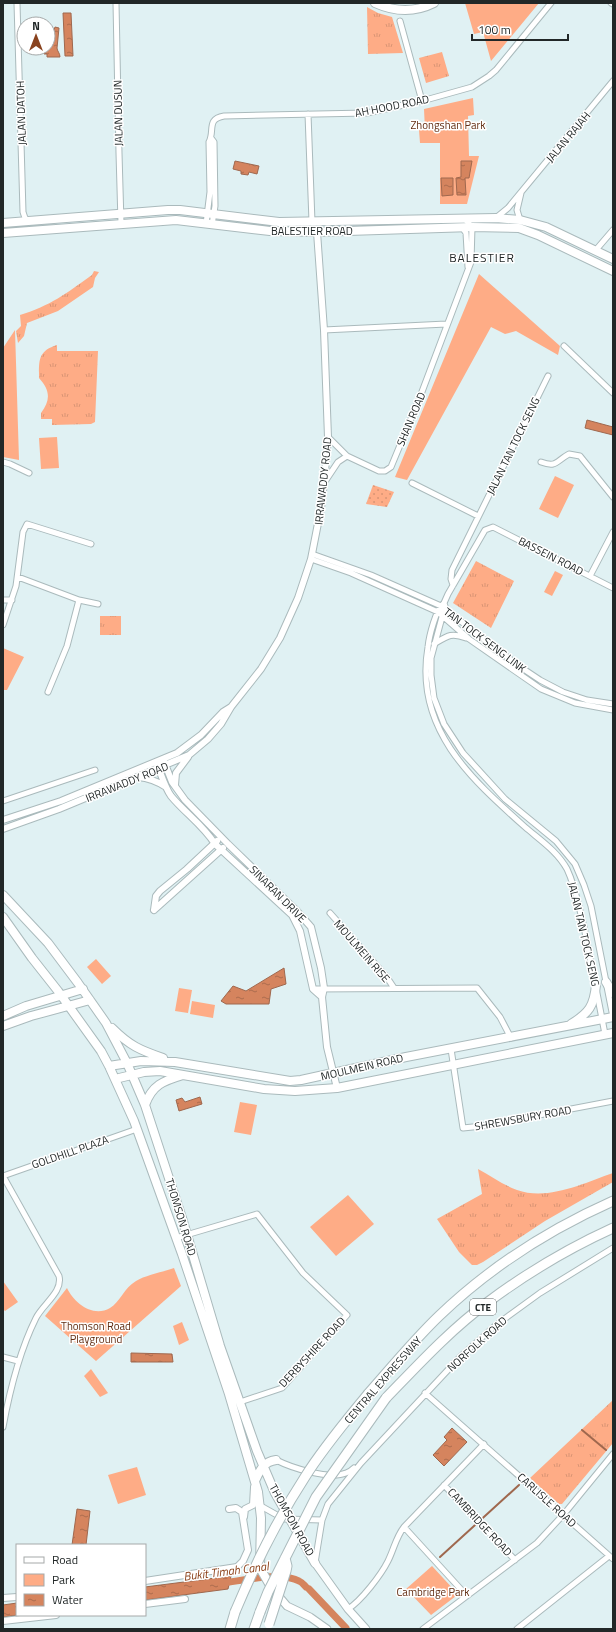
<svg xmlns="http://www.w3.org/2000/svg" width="616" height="1632" font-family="'Titillium Web',sans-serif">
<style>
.grass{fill:url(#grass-tufts)}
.park{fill:#feac86}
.garden{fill:url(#garden-dots)}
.water{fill:url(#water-ripples);stroke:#9f684e}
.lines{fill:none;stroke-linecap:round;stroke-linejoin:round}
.stream{stroke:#9f684e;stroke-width:2}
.canal{stroke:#d5845e;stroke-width:7}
.minor-casing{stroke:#aababc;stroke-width:7}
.tertiary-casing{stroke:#aababc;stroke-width:8}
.secondary-casing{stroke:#aababc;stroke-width:9}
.primary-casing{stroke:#aababc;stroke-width:10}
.motorway-casing{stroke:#aababc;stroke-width:11}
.minor{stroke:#fff;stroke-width:5}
.tertiary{stroke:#fff;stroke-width:6}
.secondary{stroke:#fff;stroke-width:7}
.primary{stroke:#fff;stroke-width:8}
.motorway{stroke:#fff;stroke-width:9}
.motorway-bridge-casing{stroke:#aababc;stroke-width:11;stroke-linecap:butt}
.motorway-bridge{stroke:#fff;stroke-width:9}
.labels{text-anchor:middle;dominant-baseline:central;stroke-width:3;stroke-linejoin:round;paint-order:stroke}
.shield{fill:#fff;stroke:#646868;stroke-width:1}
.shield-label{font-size:10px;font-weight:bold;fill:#212727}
.street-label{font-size:11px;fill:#212727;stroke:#fff}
.park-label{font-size:11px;fill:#622d12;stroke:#fff}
.neighbourhood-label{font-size:12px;letter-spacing:1px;fill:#212727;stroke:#fff}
.water-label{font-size:12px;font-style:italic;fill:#8a3f17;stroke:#fff}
</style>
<defs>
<pattern id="grass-tufts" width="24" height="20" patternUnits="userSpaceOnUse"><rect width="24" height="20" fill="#feac86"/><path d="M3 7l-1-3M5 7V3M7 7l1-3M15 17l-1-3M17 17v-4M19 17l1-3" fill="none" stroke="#d99474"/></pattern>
<pattern id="garden-dots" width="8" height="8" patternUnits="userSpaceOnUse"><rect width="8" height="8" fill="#feac86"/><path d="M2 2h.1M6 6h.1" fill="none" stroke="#d99474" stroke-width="1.8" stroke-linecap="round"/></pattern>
<pattern id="water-ripples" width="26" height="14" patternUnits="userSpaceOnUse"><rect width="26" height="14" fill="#d5845e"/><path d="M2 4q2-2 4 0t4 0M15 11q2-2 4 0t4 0" fill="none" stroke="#ac6c4e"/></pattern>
</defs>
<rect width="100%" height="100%" fill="#e0f1f3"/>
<path class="grass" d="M367 7 378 13 392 17 403 53 368 54Z
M442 52 449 76 426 83 419 58Z
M94 271 99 272 95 278 93 287 58 311 27 323 24 336 18 343 16 331 21 326 20 315C50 306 67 293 92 275Z
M57 345V351H98L95 422 91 424 52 425V419H41V413C51 400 50 390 39 378 39 360 38 351 57 345Z
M476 561 514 581 491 628 453 603Z
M100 616H121V635H100Z
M478 1169C491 1176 503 1185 517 1190 548 1201 584 1183 613 1173V1182L545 1221 483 1262 477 1265H472L459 1252 437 1219 482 1194Z
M613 1400V1443L562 1504H559L530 1478Z"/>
<path class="park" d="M465 3H539L491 61 483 32 474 34Z
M473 98 474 115 468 116 469 156H479L467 204H440V143H420L419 130H425L424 109Z
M479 274 560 346 558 355 516 331 505 334 491 327 407 480 395 477Z
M15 330 19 460 3 457V348Z
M57 437 59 468 41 469 39 438Z
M555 476 574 485 558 518 539 509Z
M555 571 563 575 552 596 544 592Z
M3 648 24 657 7 690H3Z
M96 959 111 976 102 984 87 967Z
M179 988 192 990 188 1013 175 1011Z
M192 1001 215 1005 213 1018 190 1014Z
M240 1102 257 1105 251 1135 234 1132Z
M348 1195 374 1224 336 1256 310 1227Z
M174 1268 181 1286 96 1361 45 1316 67 1288C74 1303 93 1318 110 1308 120 1302 124 1288 136 1281 146 1275 163 1272 174 1268Z
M3 1281 18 1302 5 1311 3 1309Z
M182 1322 189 1340 179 1345 173 1326Z
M91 1369 108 1393 100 1397 84 1376Z
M137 1467 146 1495 118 1504 108 1475Z
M432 1566 456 1592V1596L431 1615 406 1589Z"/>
<path class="garden" d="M373 485 394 492 387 507 366 504Z"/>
<path class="water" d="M63 13H71L73 56H65Z
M55 27 59 28C58 35 58 41 57 48 57 51 60 53 60 57H47V54H44V48H48V41H50Z
M235 161 259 166 257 174 249 172 248 175 241 174V171L233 169Z
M461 161H472L469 178H465L466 195H457L456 178 461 177Z
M441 178H453V195L442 196Z
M587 420 613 427V435L585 428Z
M284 968 286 984 271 989 269 1004H226L221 1001 233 986 246 991Z
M200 1097 202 1104 179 1111 176 1100 182 1098 185 1102Z
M131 1353 172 1354 173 1362H131Z
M452 1428 467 1442 444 1466 433 1455 447 1440 444 1437Z
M77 1509 90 1511 86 1545H72Z
M231 1576 228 1589 145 1600V1587Z
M17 1603V1615H18L3 1617V1605Z"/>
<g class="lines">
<path class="stream" d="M582 1430 606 1450
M440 1557 519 1485"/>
<path class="canal" d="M222 1583C241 1581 282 1571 299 1581 302 1582 304 1585 306 1587
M309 1589 346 1628"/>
<defs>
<path id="minor" d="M17 3 23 212 25 218 29 221
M116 3 119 153 121 223
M611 3 613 4
M400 21 422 101
M308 114 312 222
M211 138 214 142 215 206 212 225
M497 217 508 208 613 81
M520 220 517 210 521 193
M206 224 210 192 209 142C215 131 206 119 224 116L367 113 422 101 472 87 489 76 496 70 551 3
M462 227 466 233 468 267
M595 251 613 230
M324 330 446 324
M564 346 613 393
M328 437 347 456 379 471H385L391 467 420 397 471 262 472 227 464 218
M3 462 10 464 29 473
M541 462C557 468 556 461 569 454L580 456 613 497
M324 483 338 462 347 456
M412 483 478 516
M312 554 371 575 441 606 519 666 540 680 563 692 587 700 613 704
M311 559 351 573 438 612 469 639 541 689 575 703 613 710
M590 576 613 532
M18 577 79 600 98 604
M453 585 451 579 452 570 548 376
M613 588 493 527 485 530 448 594 444 603 445 606 431 658V675L434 698 444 724 463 753 505 799 556 841 575 864 584 885 591 906 613 1017
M3 600H12
M444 603C436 608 429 637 428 647 414 728 470 778 525 827 540 840 557 851 567 869 576 888 579 908 584 927 591 963 598 999 605 1034
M3 625 16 586 23 532 27 524 91 544
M434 644C447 636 451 632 466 638
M48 692 67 646 79 600
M3 801 95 770
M330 913 386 976 394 988
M313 989 477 988 500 1017 511 1038
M451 1049 463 1128 482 1126 613 1101
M3 1176 59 1276C63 1292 43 1304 36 1318 19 1352 10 1389 3 1427
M3 1176 137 1129
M176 1238 257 1214 303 1273 347 1315 282 1388 240 1402
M3 1357 18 1361
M425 1393 613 1559
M276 1460C292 1468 329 1480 346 1473 349 1472 352 1470 354 1468
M444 1485 515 1560
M259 1505 284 1519 322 1520
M404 1527 467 1596
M315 1563 322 1520 328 1504 361 1463 461 1356 496 1325 540 1293 613 1248
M348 1609C361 1601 381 1575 388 1561 394 1549 396 1537 404 1527L484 1444
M423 1629 537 1543 564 1514 613 1454
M517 1629 609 1556"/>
<path id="tertiary" d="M163 759 172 782 185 800 228 844 296 910 311 927 321 968 324 988 322 997 327 1047 337 1088
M156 762C161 773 164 786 171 796 185 813 203 825 215 844L292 915 300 931 313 989 322 997
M138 777C149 778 157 781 166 787
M175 785 176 773 188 757
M3 820 61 801 177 753 201 735 223 712 231 707
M3 829 59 809 189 755 208 739 221 724 231 707 261 669 280 638 298 598 311 559 321 508 324 483 328 437 324 330 317 232
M154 910 156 896 160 891 187 869 217 841
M154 910 223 848
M244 1517 245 1509 253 1505 254 1487
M145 1581 237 1567 243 1561 248 1550 242 1512 236 1508 229 1509
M3 1598 17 1597
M145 1604 185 1599
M3 1621 56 1615"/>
<path id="secondary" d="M315 1563 348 1609 366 1629
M271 1587 287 1606 310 1617 327 1629"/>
<path id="primary" d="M375 3C395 12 414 13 434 3
M3 223 168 210H180L279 222 496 218 520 220 546 227 613 259
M3 233 176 220 270 231 317 232 472 227 519 228 538 235 613 271
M3 895 48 943 78 983 106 1023 127 1063 145 1105 182 1218 220 1346 257 1451 275 1493 315 1563
M3 917 32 958 58 991 101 1051 109 1066 134 1121 182 1254 229 1394 258 1492 261 1518 260 1568 271 1587
M606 982 613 993
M3 1016 26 1006 83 989
M571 1024C589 1013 594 1006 596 985
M3 1026 31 1016 90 1000
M112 1028C130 1046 140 1050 163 1058
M109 1066 141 1061 175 1062 290 1081 301 1080 406 1057 613 1017
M115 1079 144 1072 160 1071 264 1089 295 1091 337 1088 613 1033
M145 1105C152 1085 163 1081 183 1075
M255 1481C260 1470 263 1462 276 1460"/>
<path id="motorway" d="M368 1394C391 1368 414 1340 439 1316 489 1268 550 1229 613 1201
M386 1398C418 1365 450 1330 488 1302 527 1273 569 1248 613 1228
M230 1629 235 1612
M254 1629 260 1612"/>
</defs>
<use href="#minor" class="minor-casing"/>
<use href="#tertiary" class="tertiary-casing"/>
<use href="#secondary" class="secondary-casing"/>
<use href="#primary" class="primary-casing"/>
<use href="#motorway" class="motorway-casing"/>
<use href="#minor" class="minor"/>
<use href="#tertiary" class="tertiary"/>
<use href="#secondary" class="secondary"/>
<use href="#primary" class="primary"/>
<use href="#motorway" class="motorway"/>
<defs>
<path id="motorway-bridge" d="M235 1612C255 1564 277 1520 305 1477 323 1448 346 1421 368 1394
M260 1612 268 1592 316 1497 386 1398
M269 1624 286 1571 287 1566 285 1558"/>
</defs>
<use href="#motorway-bridge" class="motorway-bridge-casing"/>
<use href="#motorway-bridge" class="motorway-bridge"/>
</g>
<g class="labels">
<rect class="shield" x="470" y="1299" width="26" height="16" rx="3"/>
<g class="shield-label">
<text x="483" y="1307">CTE</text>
</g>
<g class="street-label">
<text transform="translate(392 106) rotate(-11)">AH HOOD ROAD</text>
<text transform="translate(21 113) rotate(-92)">JALAN DATOH</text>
<text transform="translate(118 113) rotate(-91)">JALAN DUSUN</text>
<text transform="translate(568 137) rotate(-50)">JALAN RAJAH</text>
<text x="312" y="231">BALESTIER ROAD</text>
<text transform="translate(411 419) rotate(-67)">SHAN ROAD</text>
<text transform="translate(513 446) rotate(-64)">JALAN TAN TOCK SENG</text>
<text transform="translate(323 481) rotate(-84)">IRRAWADDY ROAD</text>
<text transform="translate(551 556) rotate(27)">BASSEIN ROAD</text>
<text transform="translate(485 640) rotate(37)">TAN TOCK SENG LINK</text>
<text transform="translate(127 782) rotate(-22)">IRRAWADDY ROAD</text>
<text transform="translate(278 894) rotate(45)">SINARAN DRIVE</text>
<text transform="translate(584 934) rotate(77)">JALAN TAN TOCK SENG</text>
<text transform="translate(362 951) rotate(49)">MOULMEIN RISE</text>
<text transform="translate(362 1067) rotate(-13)">MOULMEIN ROAD</text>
<text transform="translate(523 1118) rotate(-10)">SHREWSBURY ROAD</text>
<text transform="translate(70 1152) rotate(-19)">GOLDHILL PLAZA</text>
<text transform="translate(181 1217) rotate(73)">THOMSON ROAD</text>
<text transform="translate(477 1344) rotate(-42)">NORFOLK ROAD</text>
<text transform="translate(312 1352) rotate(-47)">DERBYSHIRE ROAD</text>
<text transform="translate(383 1380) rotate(-49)">CENTRAL EXPRESSWAY</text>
<text transform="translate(547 1500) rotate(42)">CARLISLE ROAD</text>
<text transform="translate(292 1520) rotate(61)">THOMSON ROAD</text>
<text transform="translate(480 1522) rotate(47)">CAMBRIDGE ROAD</text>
</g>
<g class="park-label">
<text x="448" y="125">Zhongshan Park</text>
<text x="96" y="1326">Thomson Road<tspan x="96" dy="13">Playground</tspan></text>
<text x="433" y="1592">Cambridge Park</text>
</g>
<g class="neighbourhood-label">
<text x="482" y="257">BALESTIER</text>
</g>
<g class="water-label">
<text transform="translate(226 1571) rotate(-7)">Bukit Timah Canal</text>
</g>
</g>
<rect width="616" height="1632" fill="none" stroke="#212727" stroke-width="8"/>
<rect x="16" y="1544" width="130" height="72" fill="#ffffff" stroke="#a6a9a9"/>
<rect x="24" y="1557" width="20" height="6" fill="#ffffff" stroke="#a6a9a9"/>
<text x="52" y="1564" font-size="12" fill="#212727">Road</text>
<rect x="24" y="1574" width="20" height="12" fill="#feac86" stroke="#a6a9a9"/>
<text x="52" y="1584" font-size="12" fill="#212727">Park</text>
<rect x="24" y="1594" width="20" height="12" fill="url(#water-ripples)" stroke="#a6a9a9"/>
<text x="52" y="1604" font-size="12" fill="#212727">Water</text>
<g transform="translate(36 36)"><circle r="19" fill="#ffffff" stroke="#a6a9a9"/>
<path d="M0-3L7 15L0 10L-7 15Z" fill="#89421e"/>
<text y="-6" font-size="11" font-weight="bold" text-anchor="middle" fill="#212727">N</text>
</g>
<path d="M472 34v6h96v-6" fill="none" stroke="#212727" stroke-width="2"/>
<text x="478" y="34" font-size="12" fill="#212727" stroke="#ffffff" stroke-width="3" paint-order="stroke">100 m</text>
</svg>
